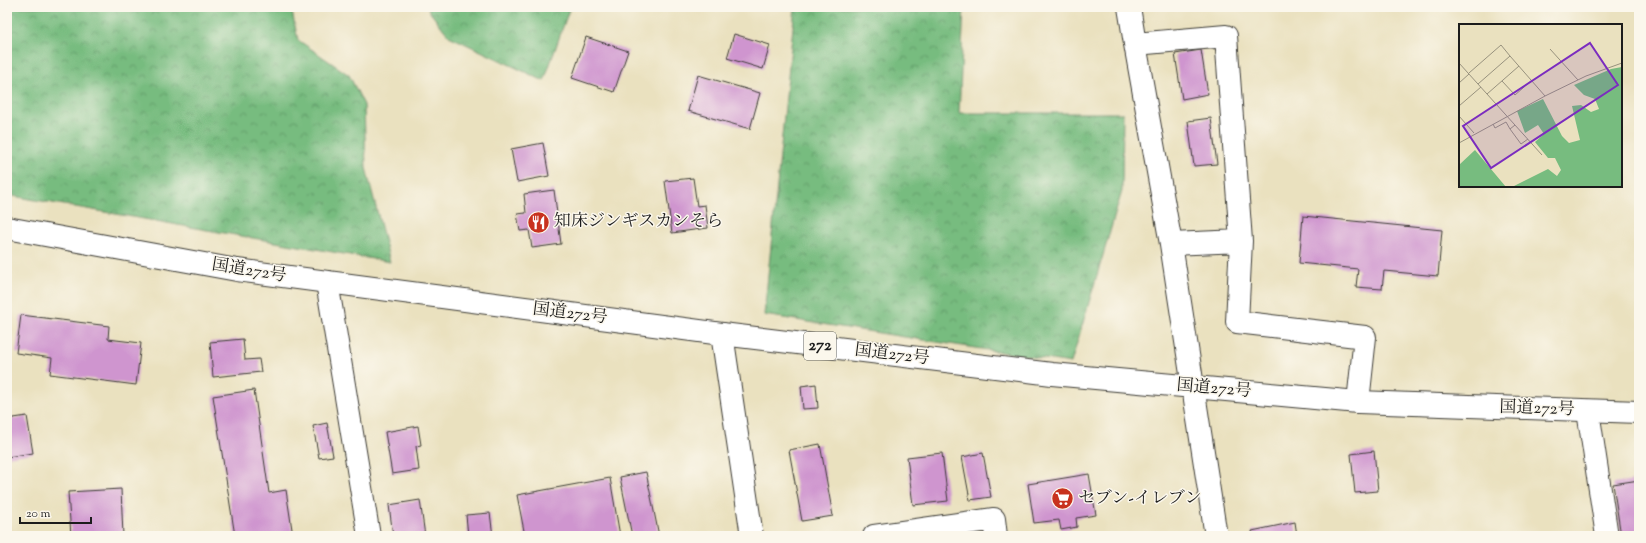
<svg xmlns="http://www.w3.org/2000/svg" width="1646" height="543" font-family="'Sorts Mill Goudy','Noto Serif JP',serif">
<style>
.forest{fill:url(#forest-crowns);stroke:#4a6c4e}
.building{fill:#cf95cf}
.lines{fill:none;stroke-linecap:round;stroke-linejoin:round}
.minor-casing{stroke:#3b3a34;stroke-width:24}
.highway-casing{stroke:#3b3a34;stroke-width:24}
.minor{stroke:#fff;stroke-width:22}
.highway{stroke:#fff;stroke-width:22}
.labels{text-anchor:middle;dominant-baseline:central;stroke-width:3;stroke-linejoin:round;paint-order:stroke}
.shield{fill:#fbf7ec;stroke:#5f5e5a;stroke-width:1}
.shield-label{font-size:16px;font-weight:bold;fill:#1c1c1c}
.poi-label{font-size:17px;fill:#1c1c1c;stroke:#fbf7ec;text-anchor:start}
.street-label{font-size:17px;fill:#1c1c1c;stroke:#fbf7ec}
.inset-road{fill:none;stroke:#98927e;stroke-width:1}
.view{fill:#7b2cbf;fill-opacity:0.15;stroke:#7b2cbf;stroke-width:2}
.inset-edge{fill:none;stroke:#1c1c1c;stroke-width:2}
</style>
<defs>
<pattern id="forest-crowns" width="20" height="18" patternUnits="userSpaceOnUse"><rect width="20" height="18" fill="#77bc7f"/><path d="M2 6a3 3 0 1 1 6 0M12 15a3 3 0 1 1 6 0" fill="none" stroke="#619867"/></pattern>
</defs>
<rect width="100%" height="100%" fill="#fbf7ec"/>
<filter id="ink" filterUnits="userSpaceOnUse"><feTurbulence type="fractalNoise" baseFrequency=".025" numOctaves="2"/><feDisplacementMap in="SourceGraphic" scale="8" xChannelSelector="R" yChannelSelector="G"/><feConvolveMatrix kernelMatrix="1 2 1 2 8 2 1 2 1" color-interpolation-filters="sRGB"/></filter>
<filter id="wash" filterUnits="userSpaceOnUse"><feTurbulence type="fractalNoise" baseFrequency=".012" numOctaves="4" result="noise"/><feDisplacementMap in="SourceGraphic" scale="16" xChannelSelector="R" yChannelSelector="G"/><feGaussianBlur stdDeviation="0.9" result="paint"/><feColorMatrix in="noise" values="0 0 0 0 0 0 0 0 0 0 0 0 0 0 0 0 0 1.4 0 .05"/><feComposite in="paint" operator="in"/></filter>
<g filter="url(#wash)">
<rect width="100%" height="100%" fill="#eae1bf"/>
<path class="forest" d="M7 7H291L298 40 349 75 364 105 366 168 390 262 7 195Z
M428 7H570L544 81 449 36 429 11Z
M795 7H964L959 113H1123L1122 191 1071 363 764 315Z"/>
<g id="blocks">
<path class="building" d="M734 34 770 45 763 69 727 58Z
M586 37 628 51 614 92 572 78Z
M1201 50 1208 94 1182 99 1175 54Z
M698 75 760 93 750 129 688 111Z
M1211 118 1217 164 1194 166 1188 121Z
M543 143 549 176 517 182 511 149Z
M693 178 697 206 705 205 708 228 672 233 665 181Z
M554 190 561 244 532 248 529 230 520 231 517 214 526 213 524 194Z
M1303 216 1442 230 1438 276 1384 271 1382 289 1356 287 1358 269 1299 263Z
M21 315 109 326 108 339 141 343 136 385 50 374 52 358 16 353Z
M243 339 245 360 259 359 261 372 213 377 210 342Z
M816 384 818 408 803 409 801 386Z
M254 390 269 493 286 490 293 536H235L213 396Z
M27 416 33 453 7 457V419Z
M327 423 333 456 319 458 313 426Z
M418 426 421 445 416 446 419 470 392 474 385 432Z
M820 444 833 516 802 521 789 450Z
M1374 451 1378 491 1355 493 1351 454Z
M942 453 948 501 913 505 907 457Z
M983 453 991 497 970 500 962 457Z
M646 472 659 536H632L620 477Z
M1089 474 1096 515 1076 518 1077 527 1061 530 1059 520 1034 523 1028 484Z
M610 478 620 536H525L517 495Z
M1639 480V536H1621L1613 484Z
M121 489 123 536H71L68 492Z
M420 500 425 536H393L389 505Z
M490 513 493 536H468L466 515Z
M1295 522 1297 536H1253L1252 531Z"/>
</g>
</g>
<g filter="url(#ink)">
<use href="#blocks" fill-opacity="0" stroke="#3b3a34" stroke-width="1"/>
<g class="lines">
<defs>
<path id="minor" d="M1129 7 1135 44 1171 244 1216 536
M1135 44 1226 36 1241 241 1171 244
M1241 241 1237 322 1365 337 1358 402
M327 282 369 536
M722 334 752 536
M1588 411 1607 536
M874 536 994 519 996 536"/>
<path id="highway" d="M7 228 237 270 722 334 1052 374 1358 402 1639 412"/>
</defs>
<use href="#minor" class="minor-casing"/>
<use href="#highway" class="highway-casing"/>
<use href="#minor" class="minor"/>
<use href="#highway" class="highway"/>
</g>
</g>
<defs>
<symbol id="restaurant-disc" viewBox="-11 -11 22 22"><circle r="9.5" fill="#c8321e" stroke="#fbf7ec"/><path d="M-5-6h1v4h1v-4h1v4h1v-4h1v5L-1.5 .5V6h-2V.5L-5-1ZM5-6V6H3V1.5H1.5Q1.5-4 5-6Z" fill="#fff"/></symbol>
<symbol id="supermarket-disc" viewBox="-11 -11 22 22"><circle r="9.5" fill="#c8321e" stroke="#fbf7ec"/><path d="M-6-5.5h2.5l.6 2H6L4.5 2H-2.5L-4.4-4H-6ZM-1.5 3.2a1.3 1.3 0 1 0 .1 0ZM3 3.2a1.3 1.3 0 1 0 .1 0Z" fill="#fff"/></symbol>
</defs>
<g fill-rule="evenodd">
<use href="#restaurant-disc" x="526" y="210" width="25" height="25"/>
<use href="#supermarket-disc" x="1050" y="486" width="25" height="25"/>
</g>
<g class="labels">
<rect class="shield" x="804" y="332" width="32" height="28" rx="3"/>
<g class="shield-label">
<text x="820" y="346">272</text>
</g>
<g class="poi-label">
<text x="554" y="222">知床ジンギスカンそら</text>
<text x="1078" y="499">セブン-イレブン</text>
</g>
<g class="street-label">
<text transform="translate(249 271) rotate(9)">国道272号</text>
<text transform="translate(570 314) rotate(7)">国道272号</text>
<text transform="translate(892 355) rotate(7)">国道272号</text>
<text transform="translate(1214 389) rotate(5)">国道272号</text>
<text transform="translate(1537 409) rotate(2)">国道272号</text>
</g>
</g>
<g transform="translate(1459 24)">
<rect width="163" height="163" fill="#eae1bf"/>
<path d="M163 43V163H53L89 145 98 152 102 146 96 134H89L76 118 85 110 79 101 66 109 58 87 84 75 103 112 110 119 121 116 113 82 122 81 132 88 140 85 136 75 125 71 115 61 152 45ZM16 126 47 163H0V141Z" fill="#77bc7f"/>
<path class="inset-road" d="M91 25 119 56M0 39 83 131M10 49 42 21 51 32M43 57 56 71 73 56M0 59 10 50M19 60 51 32 86 72M28 70 60 42M0 82 22 63M0 92 15 109M34 100 36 104 47 98 51 105M56 101 51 105 62 120 69 115M0 119 86 72 127 52 163 39"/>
<path class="view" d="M131 19 159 61 32 144 4 102Z"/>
<rect width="163" height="163" class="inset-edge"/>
</g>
<rect width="1646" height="543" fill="none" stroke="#fbf7ec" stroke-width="24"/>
<path d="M20 517v6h71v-6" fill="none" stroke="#1c1c1c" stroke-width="2"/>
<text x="26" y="517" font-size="12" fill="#1c1c1c" stroke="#fbf7ec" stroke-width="3" paint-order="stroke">20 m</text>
</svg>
